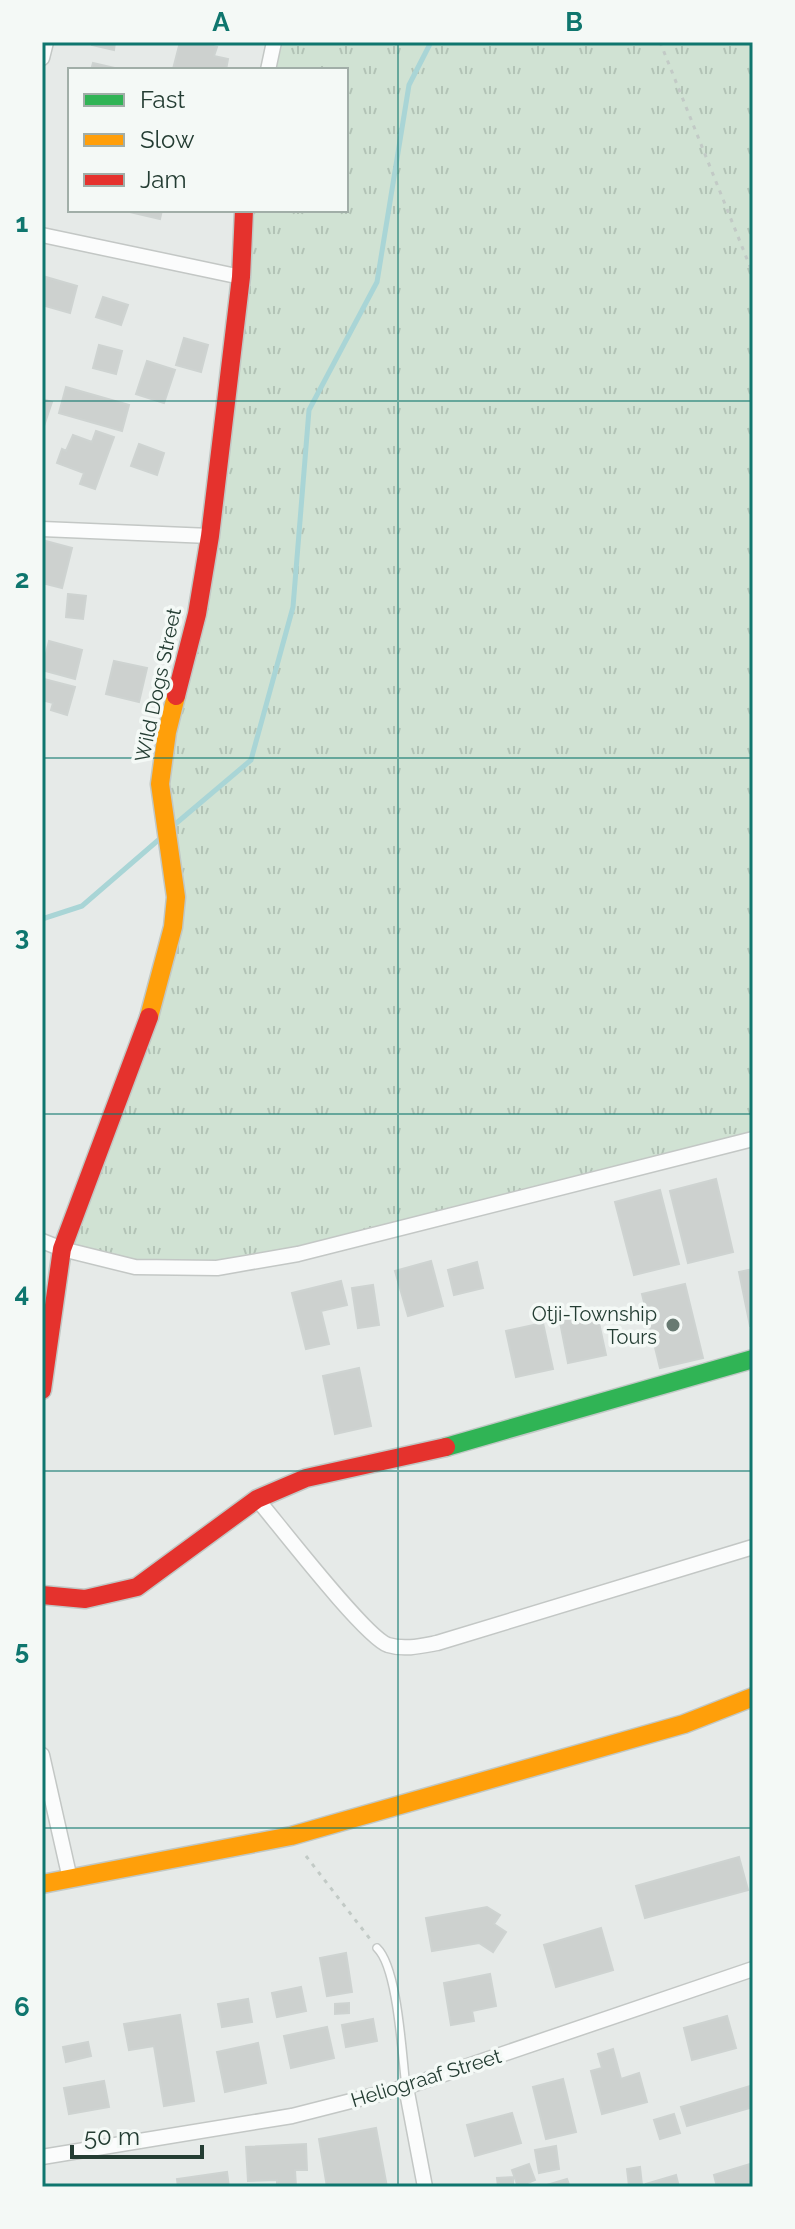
<svg xmlns="http://www.w3.org/2000/svg" width="795" height="2229" font-family="Raleway,sans-serif">
<style>
.grass{fill:url(#grass-tufts)}
.lines{fill:none;stroke-linecap:round;stroke-linejoin:round}
.stream{stroke:#a9d5d6;stroke-width:5}
.building{fill:#cdd1cf;stroke:#ced3d1;stroke-width:2}
.lane-casing{stroke:#c3c7c5;stroke-width:10}
.street-casing{stroke:#c3c7c5;stroke-width:17}
.fast-casing{stroke:#c1c8c5;stroke-width:21}
.slow-casing{stroke:#c1c8c5;stroke-width:21}
.jam-casing{stroke:#c1c8c5;stroke-width:21}
.path{stroke:#c2cac6;stroke-width:3;stroke-dasharray:4 6;stroke-linecap:butt}
.lane{stroke:#fbfcfc;stroke-width:7}
.street{stroke:#fbfcfc;stroke-width:14}
.fast{stroke:#30b455;stroke-width:18}
.slow{stroke:#ff9f0a;stroke-width:18}
.jam{stroke:#e5322d;stroke-width:18}
.grid{fill:none;stroke:#0f766e;stroke-width:2;stroke-opacity:0.55}
.poi-dot{fill:#687a72;stroke:#f4f9f6;stroke-width:3}
.labels{text-anchor:middle;dominant-baseline:central;stroke-width:7;stroke-linejoin:round;paint-order:stroke}
.street-label{font-size:20px;fill:#243d33;stroke:#f4f9f6}
.poi-label{font-size:20px;fill:#243d33;stroke:#f4f9f6;text-anchor:end}
.neatline{fill:none;stroke:#0f766e;stroke-width:3}
.grid-label{font-size:26px;text-anchor:middle;font-weight:bold;fill:#0f766e}
</style>
<defs>
<pattern id="grass-tufts" width="24" height="20" patternUnits="userSpaceOnUse" patternTransform="scale(2)"><rect width="24" height="20" fill="#d0e2d3"/><path d="M3 7l-1-3M5 7V3M7 7l1-3M15 17l-1-3M17 17v-4M19 17l1-3" fill="none" stroke="#b2c3b6"/></pattern>
</defs>
<rect width="100%" height="100%" fill="#e6eae8"/>
<path class="grass" d="M274 42H753V1139L217 1268 135 1267 62 1249 173 926 160 784 197 614 244 210H346V70H268Z"/>
<g class="lines">
<path class="stream" d="M173 826 251 760 293 607 309 410 377 282 409 85 431 42
M42 919 82 906 163 836"/>
</g>
<path class="building" d="M92 42H115L114 50 92 45Z
M180 42H199L217 47 214 56 228 59 226 70 173 69Z
M93 63 115 68V70H91Z
M131 210H162L160 219 130 212Z
M46 277 77 286 70 313 42 305Z
M103 297 128 305 121 325 96 317Z
M184 338 208 345 201 372 176 365Z
M99 345 122 351 116 374 93 368Z
M147 361 175 370 164 403 136 394Z
M66 387 129 405 122 431 59 413Z
M42 399 52 402 42 432Z
M96 431 114 437 95 489 80 484 84 473 57 463 62 449 66 451 73 435 92 442Z
M139 444 164 453 157 475 131 466Z
M42 540 72 548 62 588 42 583Z
M68 594 86 596 83 619 66 617Z
M49 641 82 650 75 679 42 670Z
M114 661 147 668 139 702 106 694Z
M44 679 75 687 67 715 51 710 53 703 42 700Z
M716 1179 733 1252 688 1263 670 1191Z
M660 1190 679 1264 634 1275 615 1202Z
M431 1261 443 1306 408 1316 395 1271Z
M477 1262 483 1288 454 1295 448 1270Z
M753 1269V1326H750L739 1272Z
M341 1281 347 1305 321 1311 329 1344 306 1349 292 1293Z
M685 1284 703 1358 660 1368 642 1294Z
M373 1285 379 1325 358 1328 352 1288Z
M596 1309 606 1355 568 1363 559 1317Z
M543 1323 553 1369 516 1377 506 1331Z
M359 1368 371 1426 335 1434 323 1376Z
M739 1857 748 1890 645 1918 636 1886Z
M487 1907 500 1915 494 1924 506 1932 493 1952 479 1943 432 1951 426 1918Z
M601 1928 613 1970 556 1987 544 1945Z
M346 1953 352 1992 327 1996 320 1958Z
M490 1974 496 2006 472 2011 474 2021 451 2025 444 1983Z
M301 1987 306 2011 277 2017 272 1993Z
M248 1999 252 2022 222 2027 218 2004Z
M349 2003V2013L335 2014V2004Z
M180 2015 194 2101 164 2106 154 2046 129 2050 124 2024Z
M727 2016 736 2048 692 2060 684 2028Z
M373 2019 377 2041 346 2047 342 2025Z
M327 2027 334 2058 291 2068 284 2036Z
M88 2042 91 2056 66 2062 63 2047Z
M258 2043 266 2083 225 2092 217 2052Z
M613 2049 621 2079 639 2073 647 2102 602 2114 591 2071 602 2068 598 2054Z
M563 2079 576 2132 546 2139 533 2087Z
M104 2081 109 2107 69 2114 64 2088Z
M750 2086 753 2107 687 2126 681 2107Z
M512 2113 521 2143 475 2156 467 2125Z
M674 2114 680 2133 660 2139 654 2120Z
M376 2128 387 2187H327L319 2139Z
M306 2144 307 2170H295L296 2187H277V2180L248 2181 246 2147Z
M556 2146 559 2169 539 2173 535 2150Z
M753 2163V2187H717L714 2175Z
M529 2164 535 2180 518 2187 512 2170Z
M640 2167 642 2185 629 2186 627 2169Z
M227 2172 229 2187H178L177 2179Z
M676 2175 679 2187H647L646 2184Z
M513 2177V2186H498L497 2178Z
M567 2179 570 2187H540Z"/>
<g class="lines">
<defs>
<path id="lane" d="M377 1948C398 1968 402 2056 406 2087"/>
<path id="street" d="M42 58 46 42
M268 70 274 42
M42 235 241 277
M42 529 210 536
M42 1241 62 1249 135 1267 217 1268 298 1254 753 1139
M257 1499C279 1525 365 1637 388 1645 404 1650 421 1646 437 1643L753 1547
M42 1755 70 1879
M406 2087 425 2187
M42 2157 292 2116 406 2087 753 1969"/>
<path id="fast" d="M446 1447 753 1359"/>
<path id="slow" d="M149 1017 173 927 176 897 160 784 167 732 176 696
M42 1884 291 1836 684 1724 753 1697"/>
<path id="jam" d="M176 696 197 614 210 536 241 277 244 210
M42 1390 62 1249 149 1017
M42 1595 85 1599 137 1587 257 1499 306 1478 446 1447"/>
</defs>
<use href="#lane" class="lane-casing"/>
<use href="#street" class="street-casing"/>
<use href="#fast" class="fast-casing"/>
<use href="#slow" class="slow-casing"/>
<use href="#jam" class="jam-casing"/>
<path class="path" d="M660 42 753 274
M306 1856 370 1939"/>
<use href="#lane" class="lane"/>
<use href="#street" class="street"/>
<use href="#fast" class="fast"/>
<use href="#slow" class="slow"/>
<use href="#jam" class="jam"/>
</g>
<path class="grid" d="M398 42V2187M42 401H753M42 758H753M42 1114H753M42 1471H753M42 1828H753"/>
<circle class="poi-dot" cx="673" cy="1325" r="8"/>
<g class="labels">
<g class="street-label">
<text transform="translate(158 685) rotate(-78)">Wild Dogs Street</text>
<text transform="translate(426 2078) rotate(-17)">Heliograaf Street</text>
</g>
<g class="poi-label">
<text x="657" y="1314">Otji-Township<tspan x="657" dy="23">Tours</tspan></text>
</g>
</g>
<rect width="795" height="2229" fill="none" stroke="#f4f9f6" stroke-width="88"/>
<rect x="68" y="68" width="280" height="144" fill="#f4f9f6" stroke="#a1aea8" stroke-width="2"/>
<rect x="84" y="94" width="40" height="12" fill="#30b455" stroke="#a1aea8" stroke-width="2"/>
<text x="140" y="108" font-size="24" fill="#243d33">Fast</text>
<rect x="84" y="134" width="40" height="12" fill="#ff9f0a" stroke="#a1aea8" stroke-width="2"/>
<text x="140" y="148" font-size="24" fill="#243d33">Slow</text>
<rect x="84" y="174" width="40" height="12" fill="#e5322d" stroke="#a1aea8" stroke-width="2"/>
<text x="140" y="188" font-size="24" fill="#243d33">Jam</text>
<path d="M72 2145v12h130v-12" fill="none" stroke="#243d33" stroke-width="4"/>
<text x="84" y="2145" font-size="24" fill="#243d33" stroke="#f4f9f6" stroke-width="6" paint-order="stroke">50 m</text>
<rect x="44" y="44" width="707" height="2141" class="neatline"/>
<g class="grid-label">
<text x="221" y="31">A</text>
<text x="574" y="31">B</text>
<text x="22" y="232">1</text>
<text x="22" y="588">2</text>
<text x="22" y="945">3</text>
<text x="22" y="1302">4</text>
<text x="22" y="1659">5</text>
<text x="22" y="2016">6</text>
</g>
</svg>
